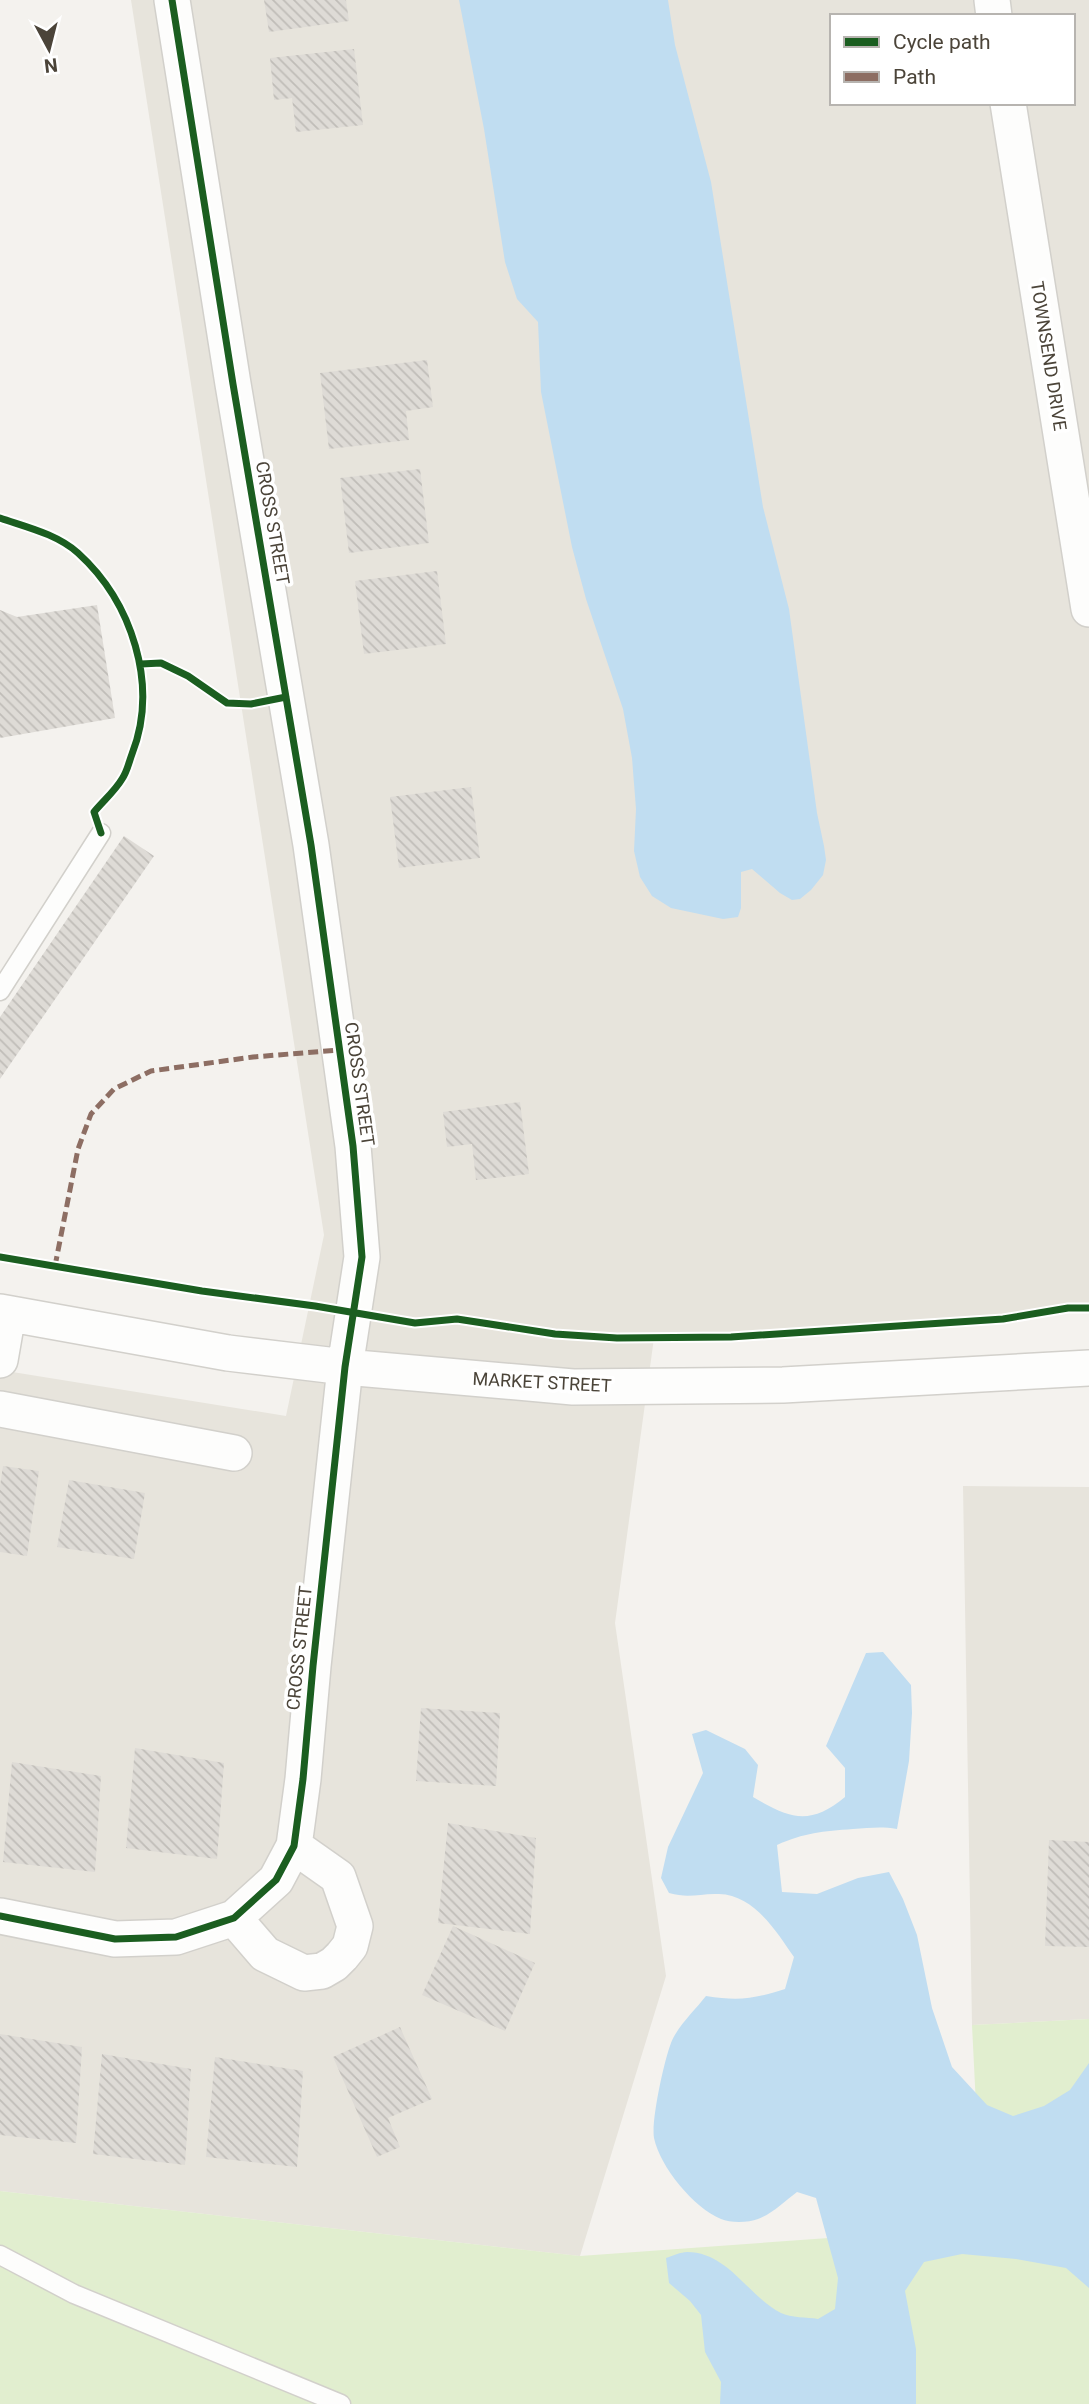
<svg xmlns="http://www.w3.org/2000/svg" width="1089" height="2404" font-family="Roboto,sans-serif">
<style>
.residential{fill:#e7e4dc;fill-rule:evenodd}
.green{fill:#e1eecf}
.water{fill:#c0ddf1}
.building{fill:url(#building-back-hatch)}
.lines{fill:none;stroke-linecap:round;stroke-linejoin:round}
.lane-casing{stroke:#d2d0cb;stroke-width:21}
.street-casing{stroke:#d2d0cb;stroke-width:38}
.lane{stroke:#fdfdfc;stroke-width:18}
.street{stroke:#fdfdfc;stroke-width:35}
.quiet{stroke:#8d6e63;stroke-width:5;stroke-dasharray:10 5;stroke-linecap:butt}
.cycleway-casing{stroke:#fff;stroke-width:11}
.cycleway{stroke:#1b5e20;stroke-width:7}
.labels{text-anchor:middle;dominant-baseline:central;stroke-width:7;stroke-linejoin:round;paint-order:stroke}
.street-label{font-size:18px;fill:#4b4439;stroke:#fff}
</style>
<defs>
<pattern id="building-back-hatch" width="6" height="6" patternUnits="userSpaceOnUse" patternTransform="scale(1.75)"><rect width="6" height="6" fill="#dedbd6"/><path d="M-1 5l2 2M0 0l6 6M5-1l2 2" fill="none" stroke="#c0bdb8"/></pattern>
</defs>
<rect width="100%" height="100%" fill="#f4f2ee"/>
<path class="residential" d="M131 0H1089V1311L654 1338 615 1623 666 1976 580 2256 0 2191V1370L286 1416 324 1235ZM832 16H1073V103H832Z
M963 1486 1089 1487V2019L972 2025Z"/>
<path class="green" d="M1089 2019V2404H0V2191L580 2256 982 2227 972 2025Z"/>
<path class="water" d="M459 0H668L675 45 711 182 763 507 789 609 817 813 824 846 826 860 823 875 811 890 800 899 792 900 780 893 752 869 741 872V908L738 917 723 919 671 908 652 896 640 877 634 851 636 809 632 758 623 709 586 599 572 547 541 392 538 322 517 299 505 262 484 129Z
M883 1652 911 1685 912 1713 909 1761 897 1829C881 1826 869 1828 853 1829 823 1831 804 1833 777 1845L782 1892 817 1894 858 1878 889 1872 903 1899 917 1935 932 2008 952 2067 987 2105 1013 2116 1044 2106 1070 2090 1089 2063V2288L1066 2268 1016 2259 962 2254 924 2262 905 2291 916 2349V2404H720L721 2382 705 2352 701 2315 690 2301 669 2283 666 2258C672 2256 681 2252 687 2252 728 2252 748 2296 781 2313 791 2318 807 2317 818 2319L835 2309 838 2278 816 2198 797 2192C785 2201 772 2214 758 2219 748 2223 730 2223 721 2219 694 2208 660 2167 654 2138 651 2121 664 2061 671 2043 677 2027 695 2010 706 1996 739 2001 753 1999 785 1989L794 1957C776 1931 754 1895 719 1894 700 1893 690 1899 669 1893L661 1878 668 1847 703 1773 692 1734 706 1730 745 1749 758 1765 753 1797C790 1819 810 1826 845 1797V1768L826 1746 866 1653Z"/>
<path class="building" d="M264 0H346L349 21 269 32Z
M354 49 363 125 296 132 292 98 274 100 270 58Z
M427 360 433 407 406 411 409 440 329 449 320 373Z
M420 469 429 543 349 553 340 478Z
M437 571 446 644 364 654 355 581Z
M97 605 115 718 0 738V610L17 617Z
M471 787 480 858 399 868 390 797Z
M124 836 154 856 0 1079V1017Z
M520 1102 529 1174 476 1180 472 1144 447 1147 443 1112Z
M3 1466 39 1471 27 1556 0 1552V1486Z
M69 1480 145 1493 134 1559 57 1547Z
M421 1708 500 1713 496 1786 416 1781Z
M135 1748 224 1763 217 1859 126 1848Z
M12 1762 101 1776 95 1872 3 1862Z
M448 1823 536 1838 530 1934 438 1923Z
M1049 1840 1089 1842V1947L1045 1946Z
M453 1926 535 1963 505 2031 422 1995Z
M400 2027 432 2099 388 2118 400 2147 377 2157 333 2057Z
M0 2034 82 2047 76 2143 0 2135Z
M102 2054 191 2069 185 2165 93 2154Z
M215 2057 303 2071 297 2167 206 2157Z"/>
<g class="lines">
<defs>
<path id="lane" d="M0 991 101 833
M0 2255 74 2294 341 2404"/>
<path id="street" d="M992 0 994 16
M1008 103 1089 609
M0 1312 228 1353 345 1367 573 1387 783 1385 1089 1368
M0 1360 8 1314
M0 1409 234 1453
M0 1916 115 1939 176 1937 234 1918 276 1880 294 1846 303 1779 313 1666 345 1367 362 1257 353 1146 311 845 233 384 172 0
M234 1918 265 1954 304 1973 322 1971 334 1964 342 1956 350 1946 355 1926 338 1877 294 1846"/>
</defs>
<use href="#lane" class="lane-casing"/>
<use href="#street" class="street-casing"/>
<use href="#lane" class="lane"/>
<use href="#street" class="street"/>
<path class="quiet" d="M55 1266 78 1149 91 1114 114 1089 151 1071 253 1057 339 1050"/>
<defs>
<path id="cycleway" d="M0 518C26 527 57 534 78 553 132 602 159 685 132 754 129 762 127 772 122 779 115 791 103 801 94 812L101 833
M141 664 161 663 188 676 227 703 251 704 286 697
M0 1257 202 1291 315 1306 415 1323 457 1319 555 1334 617 1338 731 1337 1003 1319 1068 1308H1089
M0 1916 115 1939 176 1937 234 1918 276 1880 294 1846 303 1779 313 1666 345 1367 362 1257 353 1146 311 845 233 384 172 0"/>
</defs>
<use href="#cycleway" class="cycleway-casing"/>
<use href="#cycleway" class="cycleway"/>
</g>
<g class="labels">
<g class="street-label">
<text transform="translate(1049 356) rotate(81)">TOWNSEND DRIVE</text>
<text transform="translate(273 523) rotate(80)">CROSS STREET</text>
<text transform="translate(360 1084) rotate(82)">CROSS STREET</text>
<text transform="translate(542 1382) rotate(3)">MARKET STREET</text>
<text transform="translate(299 1648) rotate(-84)">CROSS STREET</text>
</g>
</g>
<rect x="830" y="14" width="245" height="91" fill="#ffffff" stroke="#b7b4b0" stroke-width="2"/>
<rect x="844" y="37" width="35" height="10" fill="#1b5e20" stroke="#b7b4b0" stroke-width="2"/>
<text x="893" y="49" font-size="21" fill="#4b4439">Cycle path</text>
<rect x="844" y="72" width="35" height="10" fill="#8d6e63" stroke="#b7b4b0" stroke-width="2"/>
<text x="893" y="84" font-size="21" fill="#4b4439">Path</text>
<g transform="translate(49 49) rotate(173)" stroke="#ffffff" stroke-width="5" paint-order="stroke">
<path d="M0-5L12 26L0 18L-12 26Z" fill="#4b4439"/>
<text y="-10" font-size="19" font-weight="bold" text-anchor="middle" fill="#4b4439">N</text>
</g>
</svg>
